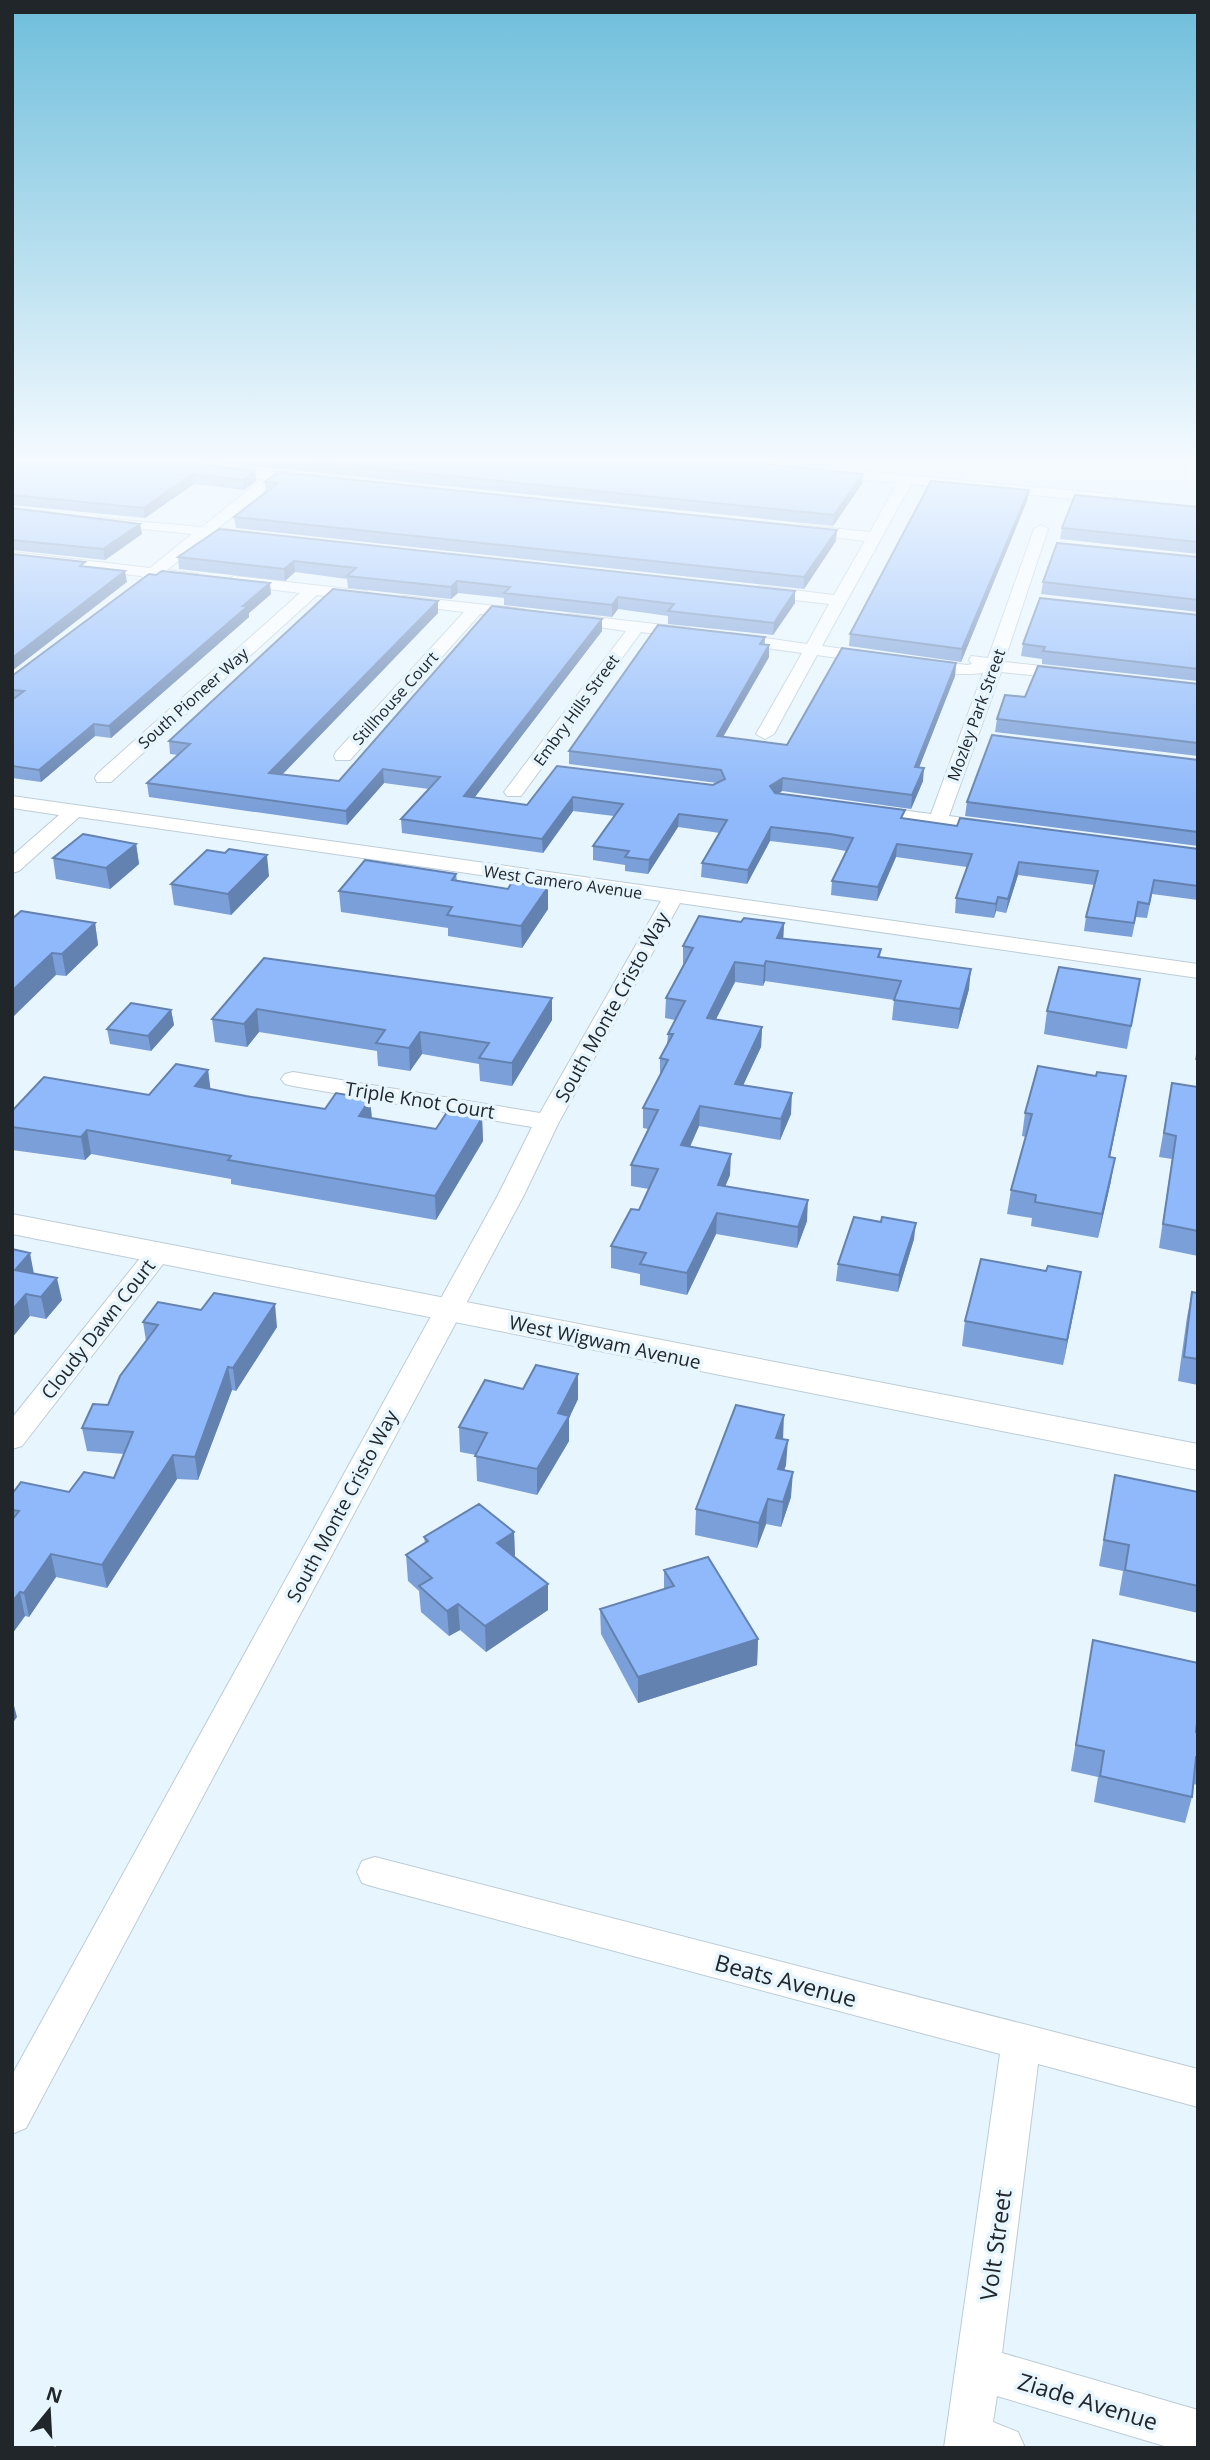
<svg xmlns="http://www.w3.org/2000/svg" width="1210" height="2460" font-family="'Open Sans',sans-serif">
<style>
.lines{fill:none;stroke-linecap:round;stroke-linejoin:round}
.minor-casing{stroke:#bcccd7;stroke-width:2}
.tertiary-casing{stroke:#bcccd7;stroke-width:2}
.minor{fill:#fff;fill-rule:evenodd}
.tertiary{fill:#fff;fill-rule:evenodd}
.wall{fill:#7b9fd8}
.shaded-wall{fill:#6482b0}
.building{fill:#8fb9fb;stroke:#6482b0;stroke-width:2}
.labels{text-anchor:middle;dominant-baseline:central;stroke-width:7;stroke-linejoin:round;paint-order:stroke}
.far-street-label{font-size:16px;fill:#20262a;stroke:#e7f5fe}
.street-label{font-size:19px;fill:#20262a;stroke:#e7f5fe}
.near-street-label{font-size:23px;fill:#20262a;stroke:#e7f5fe}
</style>
<rect width="100%" height="100%" fill="#e7f5fe"/>
<g class="lines">
<defs>
<path id="minor" d="M220 467 307 475 314 479 307 483 278 481 218 528 256 533V539L209 536 167 570 198 574V580L157 578 148 582 141 576 12 562V552L150 568 192 534 104 525 99 524V518L202 527 262 479 215 474 213 471Z
M827 468 1109 494 1116 498 1109 502 911 484 822 646 873 653 881 658 873 663 817 655 774 734 765 739 756 734 802 653 731 643 723 638 731 633 807 644 829 604 759 596 751 591 759 586 834 595 865 541 801 533 794 529 801 525 870 532 897 483 822 475 820 472Z
M1041 525 1048 529 1004 662 1070 669 1079 674 1070 679 1001 672 949 816 992 822 1002 828 992 834 864 816 861 812 871 806 931 814 983 673C967 675 925 675 913 664L922 659 967 665 972 664 969 660 971 656 988 658 1034 529Z
M234 576 366 591 374 596 366 601 317 595 111 782H97L95 778 97 774 300 593 228 584 226 581Z
M404 596 523 609 531 614 523 619 480 614 350 760H336L334 756 336 752 464 612 398 604V598Z
M568 614 690 628 698 633 690 638 641 632 521 796H507L504 792 507 788 626 631 562 622 560 619Z
M12 796 1198 964V978L680 903 559 1122 524 1195 26 2128 12 2134V2075L498 1195 532 1127 293 1086 285 1084 281 1079 285 1074 293 1072 540 1113 661 901 79 817 19 871 12 873V856L59 815 12 808Z
M158 1245 167 1247 171 1253 167 1259 22 1446 12 1449V1418L149 1247Z
M375 1857 1198 2069V2107L1038 2064 1002 2353 1198 2410V2448H1171L997 2396 993 2422 1018 2432 1025 2448H944L1000 2054 375 1887 362 1883 357 1872 362 1861Z"/>
<path id="tertiary" d="M12 1214 1198 1444V1470L12 1234Z"/>
</defs>
<use href="#minor" class="minor-casing"/>
<use href="#tertiary" class="tertiary-casing"/>
<use href="#minor" class="minor"/>
<use href="#tertiary" class="tertiary"/>
</g>
<path class="wall" d="M12 462 255 471 256 481 244 490 194 484 145 518 12 505Z
M215 462H746L863 474 862 484 833 526Z
M265 482 836 541 804 589 236 528 234 517 266 492Z
M1029 490 1027 501 961 662 849 646 850 634Z
M1198 507V554L1060 539 1062 528Z
M12 508 140 524 142 534 105 560 12 550Z
M219 529 795 603 773 635 668 624V616L618 609 612 617 504 605V598L458 593 451 599 348 588 347 579 295 572 285 581 179 569 178 557Z
M1198 557V612L1041 594 1043 582Z
M271 594 249 613V617L111 738 95 736 41 782 12 778V676Z
M438 601V613L282 775 339 781 602 619V631L474 798 527 805 557 766 713 785 717 783 569 764V751L765 637V644L769 657 723 737 787 745 956 663 955 676 919 768 923 781 911 809 782 791 779 794 904 819 957 826 1198 849V900L1152 894 1147 918 1136 917 1132 937 1084 931 1086 917 1094 885 1018 875 1006 913 996 911 994 918 955 913 956 898 967 867 896 857 877 901 831 895 832 881 846 851 829 848 770 841 747 884 701 877 702 863 720 833 678 827 648 874 625 871V865L593 860V846L614 816 573 811 543 853 402 833 401 819 429 789 384 783 347 825 149 797 147 783 178 755 170 754 169 741Z
M1198 615V681L1042 664V659L1021 656 1023 644Z
M1198 684V756L995 732 997 719 1025 697Z
M1198 760V846L965 816 967 802Z
M136 844 139 864 110 889 56 879 53 858Z
M225 853 269 876 231 915 174 905 171 884Z
M456 874 457 881 508 889 548 887V909L522 948 448 936V928L341 912 339 891Z
M12 919 95 923 98 945 66 976 56 975Z
M741 922 784 923 783 939 881 949 880 957 969 989 958 1029 892 1020 894 1000 765 981 763 986 735 982 715 1020 762 1027 761 1047 743 1085 791 1114 780 1140 699 1126 690 1147 730 1175 725 1186 807 1221 797 1248 716 1234 687 1295 640 1285V1274L611 1268V1246L639 1210 649 1189 631 1186V1165L648 1129 643 1128V1108L660 1075V1058L667 1045 668 1034 675 1020 665 1018 666 998 683 966V946Z
M264 958 552 998V1020L512 1086 480 1081 479 1064 422 1054 410 1071 378 1066 377 1051 259 1032 247 1047 215 1042 212 1019Z
M1140 979 1127 1049 1044 1034 1047 1011Z
M171 1010 174 1025 151 1051 110 1044 107 1029Z
M1198 1044V1060H1195Z
M208 1070 210 1089 246 1096 325 1109 370 1099 372 1118 436 1129 482 1118 483 1141 436 1220 231 1184V1179L91 1154 85 1160 12 1150V1111L149 1095Z
M1126 1076 1110 1157 1111 1181 1098 1238 1031 1226 1032 1218 1007 1214 1011 1190 1026 1137 1022 1136 1025 1113Z
M1172 1083 1198 1087V1256L1159 1248 1172 1159 1159 1157Z
M914 1239 898 1292 836 1281 838 1264Z
M12 1249 34 1273 62 1300 46 1319 30 1316Z
M1046 1271 1081 1272 1063 1365 962 1346 965 1321Z
M1192 1292 1198 1293V1385L1178 1381 1187 1317Z
M143 1322 277 1327 236 1391 232 1390 198 1480 177 1479 107 1588 56 1577 29 1617 25 1616 12 1634V1494L69 1492 114 1478 124 1454 87 1451 82 1428 108 1405 146 1341Z
M578 1374V1399L569 1418V1441L537 1495 477 1481 476 1455 460 1452 459 1427 523 1389Z
M783 1439 786 1465 784 1470 791 1497 781 1527 766 1524 757 1548 695 1535 696 1509Z
M1115 1475 1198 1492V1613L1119 1595 1123 1571 1099 1566Z
M514 1532 515 1558 548 1610 486 1652 460 1630 449 1636 421 1612 419 1591 408 1581 406 1555 425 1543 424 1537Z
M664 1570 758 1639 757 1665 638 1703 601 1634 600 1609 664 1589Z
M1093 1640 1196 1732H1198V1785L1193 1784 1192 1797 1185 1823 1094 1802 1098 1777 1071 1771Z"/>
<path class="shaded-wall" d="M255 471 256 481 244 490 243 480Z
M192 474 194 484 145 518 144 508Z
M863 474 862 484 833 526 834 515Z
M1029 490 1027 501 961 662 962 649Z
M140 524 142 534 105 560 103 549Z
M837 530 836 541 804 589V577Z
M294 561 295 572 285 581 284 569Z
M125 571 127 582 12 671V658Z
M457 581 458 593 451 599V587Z
M270 583 271 594 249 613V617L111 738 109 726Z
M795 591V603L773 635 774 623Z
M618 597V609L612 617V605Z
M438 601V613L271 786 269 773Z
M602 619V631L465 810 464 796Z
M769 645V657L716 749 717 736Z
M956 663 955 676 914 780 915 767Z
M94 724 95 736 41 782 39 770Z
M924 768 923 781 911 809 912 795Z
M383 769 384 783 347 825 346 811Z
M783 778 782 791 769 799 770 786Z
M573 797V811L543 853 542 839Z
M679 814 678 827 648 874 649 860Z
M771 827 770 841 747 884 748 870Z
M136 844 139 864 110 889 106 868Z
M897 844 896 857 877 901 878 887Z
M267 855 269 876 231 915 228 894Z
M1019 862 1018 875 1006 913 1008 899Z
M548 887V909L522 948 521 926Z
M998 897 996 911 994 918 996 904Z
M95 923 98 945 66 976 62 954Z
M784 923 783 943 777 938Z
M52 953 56 975 12 1018V991Z
M766 961 765 981 763 986 764 966Z
M735 962V982L706 1039 707 1018Z
M971 969 969 989 958 1029 960 1009Z
M552 998V1020L512 1086V1063Z
M257 1009 259 1032 247 1047 244 1024Z
M171 1010 174 1025 151 1051 148 1036Z
M762 1027 761 1047 734 1105 735 1084Z
M420 1032 422 1054 410 1071 409 1048Z
M208 1070 211 1093 195 1086Z
M1126 1076 1122 1099 1105 1180 1109 1157Z
M792 1093 791 1114 780 1140 781 1119Z
M370 1099 372 1122 359 1116Z
M700 1106 699 1126 681 1166V1145Z
M482 1118 483 1141 436 1220 435 1196Z
M87 1130 91 1154 85 1160 81 1137Z
M731 1154 730 1175 717 1206 718 1185Z
M1115 1158 1111 1181 1098 1238 1102 1214Z
M808 1200 807 1221 797 1248 798 1227Z
M717 1213 716 1234 687 1295V1273Z
M916 1223 914 1239 898 1292 899 1275Z
M30 1253 34 1274 15 1270Z
M1081 1272 1077 1296 1063 1365 1067 1340Z
M57 1278 62 1300 46 1319 41 1297Z
M26 1294 30 1316 12 1338V1310Z
M275 1304 277 1327 236 1391 233 1368Z
M228 1367 232 1390 198 1480 195 1457Z
M578 1374V1399L569 1418V1441L537 1495V1469L558 1413Z
M784 1415 783 1440 776 1438Z
M788 1440 786 1465 776 1494 778 1469Z
M173 1455 177 1479 107 1588 102 1565Z
M793 1472 791 1497 781 1527 783 1502Z
M768 1499 766 1524 757 1548 759 1523Z
M514 1532 515 1558 497 1543Z
M51 1554 56 1577 29 1617 24 1593Z
M548 1584V1610L486 1652 485 1626Z
M20 1592 25 1616 12 1634V1602Z
M458 1604 460 1630 449 1636 447 1611Z
M758 1639 757 1665 638 1703V1677Z
M12 1698 17 1717 12 1724Z"/>
<path class="building" d="M12 462H175L255 471 243 480 192 474 144 508 12 495Z
M312 462H746L863 474 834 515Z
M278 472 837 530 804 577 234 517 278 483 265 482Z
M931 481 1029 490 962 649 850 634Z
M1075 495 1198 507V542L1062 528Z
M12 508 140 524 103 549 12 540Z
M219 529 795 591 774 623 668 611 674 604 618 597 612 605 504 593 510 587 457 581 451 587 347 576 356 568 294 561 284 569 178 557Z
M1057 543 1198 557V600L1043 582Z
M12 554 85 562 80 566 125 571 12 658Z
M162 571 270 583 243 606H248L109 726 94 724 39 770 12 766V700L24 691 12 690V676L149 574 156 575Z
M333 589 438 601 269 773 339 781 492 606 602 619 464 796 527 805 557 766 713 785 725 779 721 770 569 751 658 625 765 637 760 644 769 645 717 736 787 745 842 648 956 663 915 767 924 768 912 795 783 778 770 786 775 793 905 810 901 818 957 826 960 818 1198 849V886L1154 880 1149 904 1138 902 1134 923 1086 917 1098 871 1019 862 1008 899 998 897 996 904 956 898 972 854 897 844 878 887 832 881 853 838 830 834 771 827 748 870 702 863 727 820 679 814 649 860 625 857 629 851 593 846 623 804 573 797 542 839 401 819 440 777 383 769 346 811 147 783 190 744 169 741Z
M1040 598 1198 615V669L1043 651 1045 647 1023 644Z
M1038 666 1198 684V743L997 719 1005 695 1025 697Z
M992 735 1198 760V832L967 802Z
M83 834 136 844 106 868 53 858Z
M229 849 267 855 228 894 171 884 207 850 225 853Z
M365 860 456 874 452 880 508 889 512 882 548 887 521 926 447 915 452 907 339 891Z
M21 911 95 923 62 954 52 953 12 991V919Z
M699 916 741 922 744 918 784 923 777 938 881 949 878 957 971 969 960 1009 894 1000 901 981 766 961 764 966 735 962 707 1018 762 1027 735 1084 792 1093 781 1119 700 1106 681 1145 731 1154 718 1185 808 1200 798 1227 717 1213 687 1273 640 1264 646 1253 611 1246 631 1209 639 1210 658 1169 631 1165 658 1110 643 1108 668 1060 660 1058 673 1034H668L685 1001 666 998 693 948 683 946Z
M264 958 552 998 512 1063 479 1058 489 1043 420 1032 409 1048 376 1043 385 1030 257 1009 244 1024 212 1019Z
M1059 967 1140 979 1131 1026 1047 1011Z
M131 1003 171 1010 148 1036 107 1029Z
M176 1064 208 1070 195 1086 246 1096 325 1109 336 1093 370 1099 359 1116 436 1129 447 1112 482 1118 435 1196 228 1160 231 1156 87 1130 81 1137 12 1127V1111L44 1077 149 1095Z
M1038 1066 1096 1076 1097 1072 1126 1076 1109 1157 1115 1158 1102 1214 1035 1202 1036 1195 1011 1190 1032 1114 1025 1113Z
M1172 1083 1198 1087V1231L1163 1224 1176 1136 1164 1133Z
M854 1217 881 1222 882 1217 916 1223 899 1275 838 1264Z
M12 1249 30 1253 15 1270 57 1278 41 1297 26 1294 12 1310Z
M981 1259 1046 1271 1048 1266 1081 1272 1067 1340 965 1321Z
M1192 1292 1198 1293V1359L1184 1357Z
M214 1293 275 1304 233 1368 228 1367 195 1457 173 1455 102 1565 51 1554 24 1593 20 1592 12 1602V1520L19 1511 12 1510V1494L21 1482 69 1492 84 1472 114 1478 133 1432 82 1428 93 1404 108 1405 120 1376 158 1325 143 1322 158 1302 201 1310Z
M536 1365 578 1374 558 1413 569 1416 537 1469 475 1456 487 1433 459 1427 485 1380 523 1389Z
M736 1405 784 1415 776 1438 788 1440 778 1469 793 1472 783 1502 768 1499 759 1523 696 1509Z
M1115 1475 1198 1492V1586L1125 1570 1129 1545 1104 1540Z
M479 1504 514 1532 497 1543 548 1584 485 1626 458 1604 447 1611 419 1586 432 1578 406 1555 428 1541 424 1537Z
M708 1557 758 1639 638 1677 600 1609 674 1586 664 1570Z
M1093 1640 1198 1663V1715L1196 1732H1198V1757H1196L1192 1797 1100 1776 1104 1751 1076 1745Z"/>
<linearGradient id="sky" x2="0" y2="1"><stop stop-color="#6ebedb"/><stop offset="0.57" stop-color="#f4faff"/><stop offset="1" stop-color="#f4faff" stop-opacity="0"/></linearGradient>
<rect width="1210" height="807" fill="url(#sky)"/>
<g class="labels">
<g class="far-street-label">
<text transform="translate(193 698) rotate(-42)">South Pioneer Way</text>
<text transform="translate(395 698) rotate(-48)">Stillhouse Court</text>
<text transform="translate(576 710) rotate(-54)">Embry Hills Street</text>
<text transform="translate(976 715) rotate(-70)">Mozley Park Street</text>
<text transform="translate(563 882) rotate(8)">West Camero Avenue</text>
</g>
<g class="street-label">
<text transform="translate(612 1007) rotate(-61)">South Monte Cristo Way</text>
<text transform="translate(420 1100) rotate(9)">Triple Knot Court</text>
<text transform="translate(98 1329) rotate(-52)">Cloudy Dawn Court</text>
<text transform="translate(605 1342) rotate(12)">West Wigwam Avenue</text>
<text transform="translate(342 1506) rotate(-62)">South Monte Cristo Way</text>
</g>
<g class="near-street-label">
<text transform="translate(786 1980) rotate(15)">Beats Avenue</text>
<text transform="translate(995 2245) rotate(-82)">Volt Street</text>
<text transform="translate(1088 2401) rotate(17)">Ziade Avenue</text>
</g>
</g>
<rect width="1210" height="2460" fill="none" stroke="#20262a" stroke-width="28"/>
<g transform="translate(49 2411) rotate(18)" stroke="#e7f5fe" stroke-width="5" paint-order="stroke">
<path d="M0-5L12 26L0 18L-12 26Z" fill="#20262a"/>
<text y="-10" font-size="19" font-weight="bold" text-anchor="middle" fill="#20262a">N</text>
</g>
</svg>
